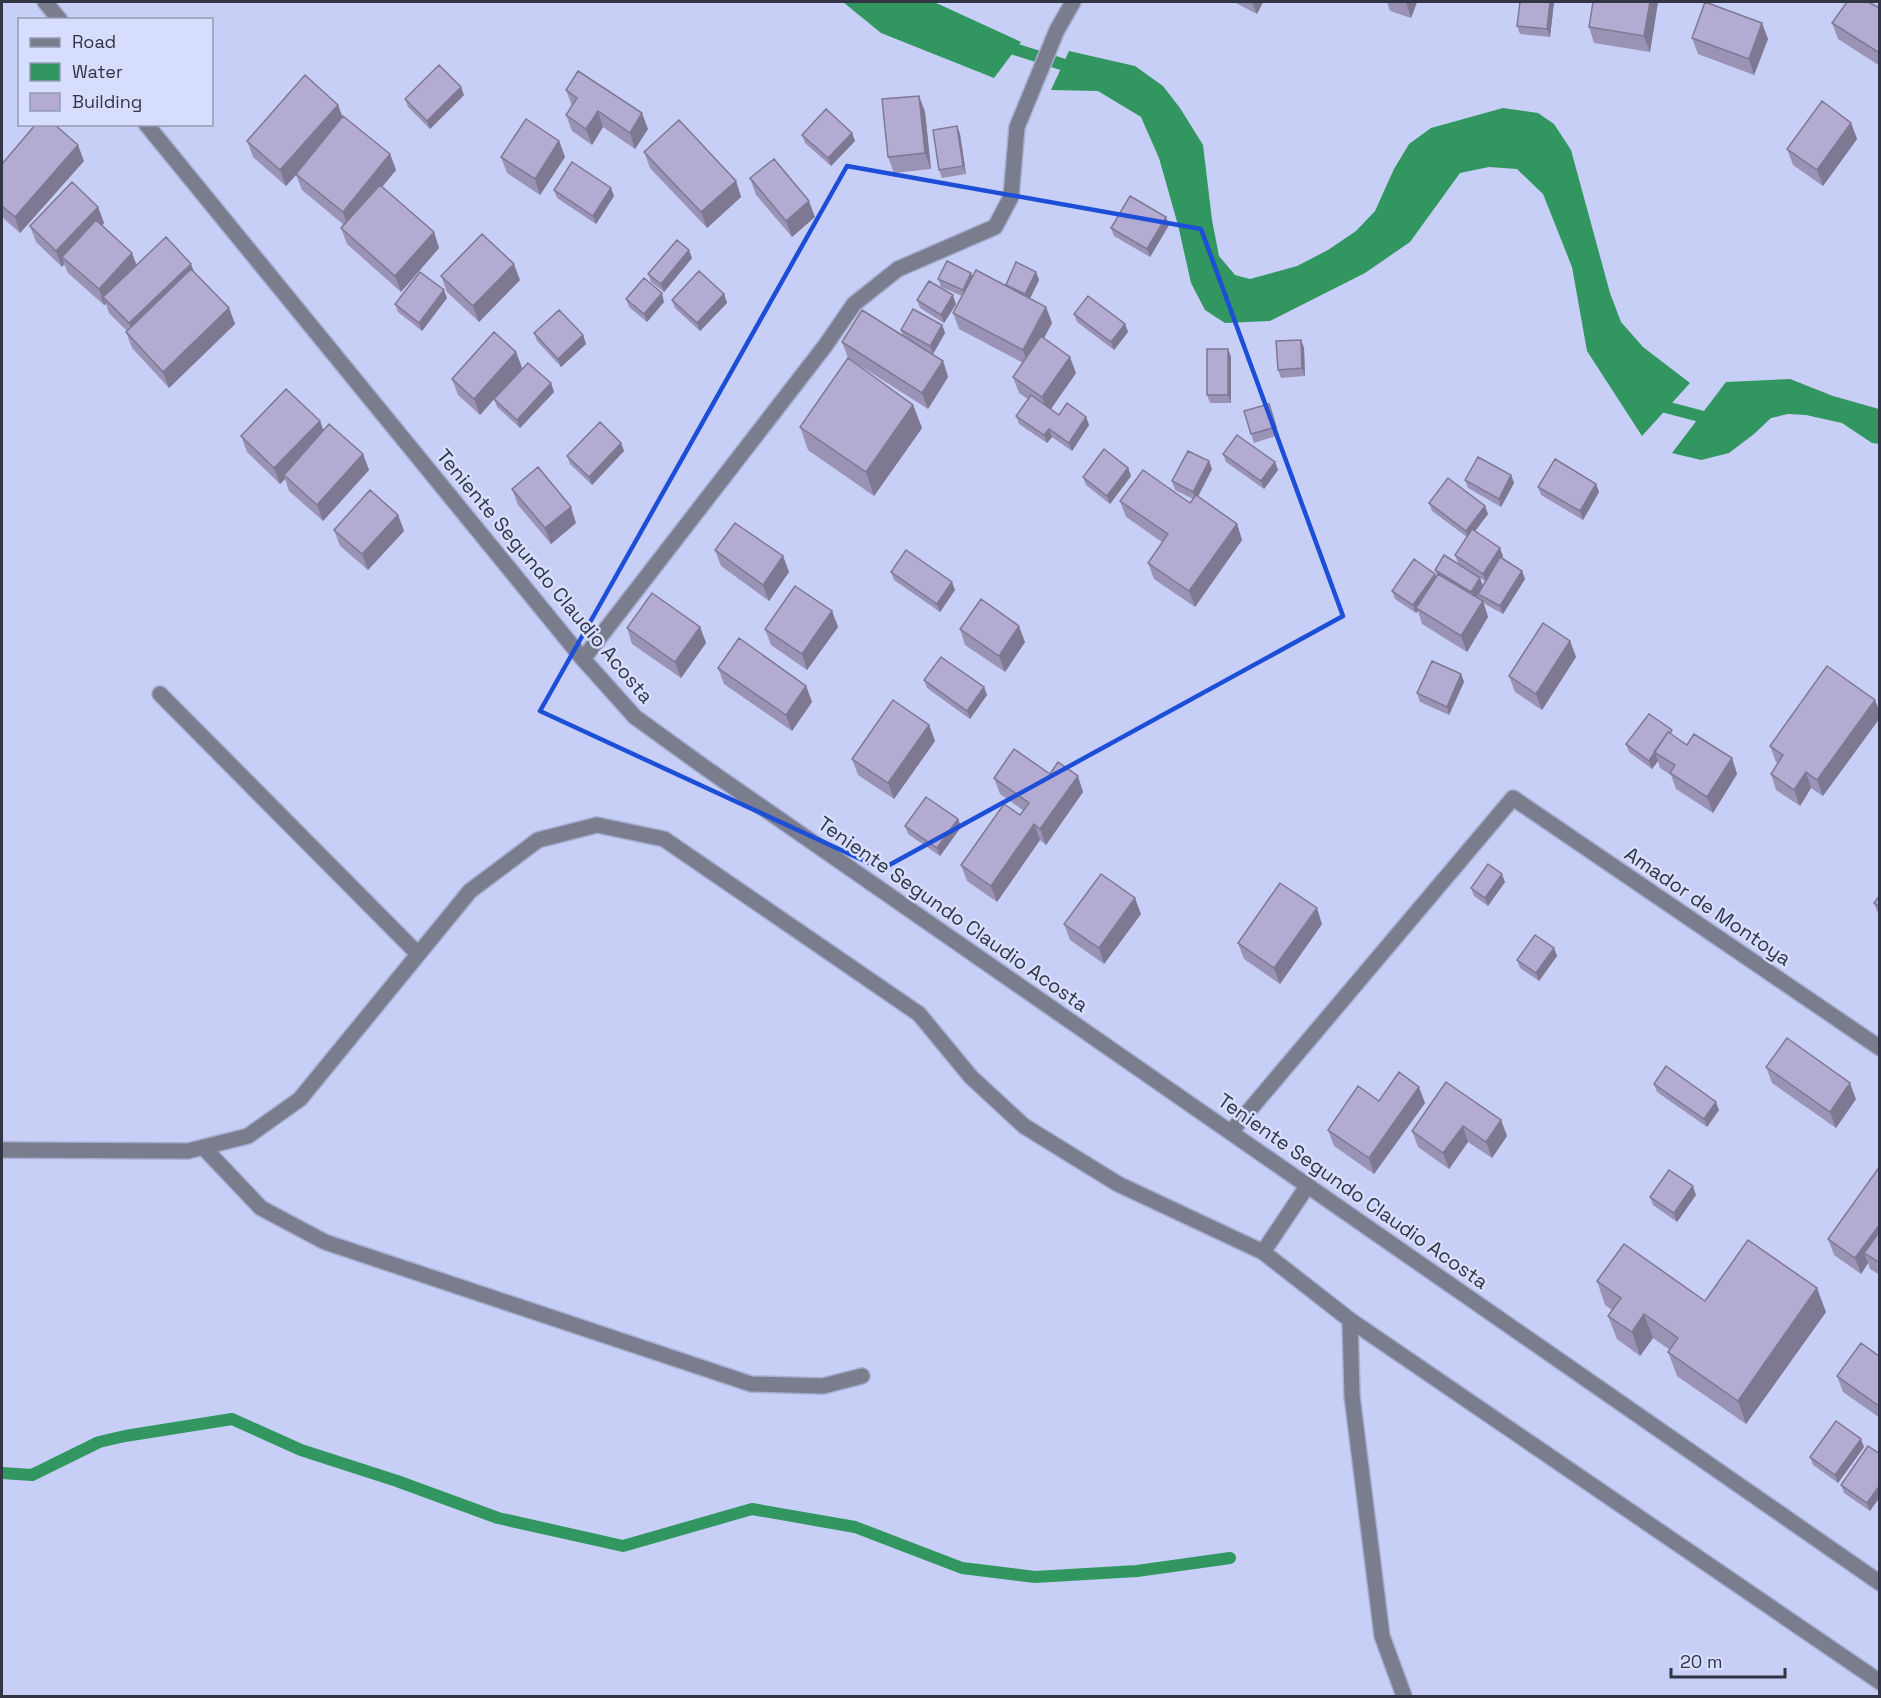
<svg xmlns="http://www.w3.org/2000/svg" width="1881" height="1698" font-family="'Space Grotesk',sans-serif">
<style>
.water{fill:#31965f}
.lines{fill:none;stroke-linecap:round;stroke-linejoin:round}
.stream{stroke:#31965f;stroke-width:12}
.minor-casing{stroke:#a6add0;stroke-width:18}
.minor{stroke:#797d8d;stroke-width:15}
.wall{fill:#9b93b5}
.shaded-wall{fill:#7e7893}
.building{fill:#b4abd2;stroke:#7e7893;stroke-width:1.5}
.marked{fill:none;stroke:#1d4ed8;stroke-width:4.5;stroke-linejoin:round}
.labels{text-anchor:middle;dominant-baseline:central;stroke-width:5;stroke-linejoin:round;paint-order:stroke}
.street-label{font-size:20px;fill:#313544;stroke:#d6ddfd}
</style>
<rect width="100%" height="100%" fill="#c7cff7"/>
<path class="water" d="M843 2H934L1021 42 994 78 881 33Z
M1069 51 1135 66 1163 86 1180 108 1203 145 1212 220 1219 256 1235 275 1250 279 1297 266 1328 250 1356 231 1375 211 1394 169 1409 144 1431 128 1503 108 1538 113 1554 124 1571 150 1610 293 1621 322 1643 347 1690 383 1642 436 1587 351 1572 267 1543 194 1517 169 1489 167 1460 173 1410 242 1365 273 1270 321 1225 323 1205 310 1191 283 1178 225 1159 158 1141 117 1098 91 1051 90Z
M1790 379 1833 396 1879 409V444L1872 443 1842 423 1806 415 1788 414 1771 418 1754 434 1729 453 1701 460 1672 453 1726 382Z"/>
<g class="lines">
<path class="stream" d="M1002 45 1077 69
M1654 404 1715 420
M2 1473 32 1475 99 1442 125 1436 232 1419 301 1450 397 1481 498 1518 623 1546 752 1509 855 1527 962 1568 1035 1577 1137 1571 1230 1558"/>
<defs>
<path id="minor" d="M45 2 60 20
M146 124 583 659 635 717 707 769 1880 1583
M583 659 825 346 854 304 898 269 995 227 1011 197 1017 127 1057 30 1073 2
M160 694 418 954
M1231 1132 1513 798 1880 1048
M203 1147 261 1208 325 1242 751 1384 823 1386 862 1376
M2 1150 188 1151 248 1136 300 1099 470 891 538 840 597 825 664 839 919 1014 971 1077 1024 1126 1118 1184 1263 1252 1350 1320 1880 1682
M1263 1252 1308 1185
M1350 1320 1352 1396 1382 1636 1404 1696"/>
</defs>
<use href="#minor" class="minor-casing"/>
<use href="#minor" class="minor"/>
</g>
<path class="wall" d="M1234 2H1263L1257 14Z
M1387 2H1417L1411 18 1390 11Z
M1554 2 1550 37 1520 34 1517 26Z
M1658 2 1650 52 1594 43 1589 27Z
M1880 8V66L1838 39 1832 23Z
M1692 38 1768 39 1754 75 1698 54Z
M566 90 648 129 635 149 603 127 592 145 572 131 566 115 572 106Z
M464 95 430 129 408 107 405 99Z
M919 96 925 112 931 169 894 173 888 157Z
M338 105 342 116 390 154 396 170 382 187 434 232 439 248 401 292 347 244 341 228 344 225 302 190 296 175 286 186 253 157 247 141Z
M1851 123 1857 139 1823 186 1793 165 1787 149Z
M957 126 960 134 966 174 942 178 939 170Z
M852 133 855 141 831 166 805 143 802 135Z
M559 141 565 157 540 195 507 173 501 157Z
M644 152 736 181 741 197 707 228 650 168Z
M84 161 20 233 2 217V164Z
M750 178 815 217 792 237 756 195Z
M554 190 614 196 596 224 557 198Z
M98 207 104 223 102 225 137 265 195 273 229 308 235 324 169 388 132 348 126 332 127 331 109 313 106 304 104 305 68 273 64 264 62 267 36 242 30 226Z
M1166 217 1169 225 1150 257 1114 236 1111 228Z
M692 258 664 292 651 282 648 274Z
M1036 272 1039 280 1030 299 1046 307 1052 323 1044 338 1076 373 1051 409 1059 415 1086 417 1089 425 1072 451 1052 437 1047 443 1019 424 1016 416 1028 399 1019 393 1013 377 1023 363 959 329 953 313 962 296 941 287 938 279 972 276 1006 286Z
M441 276 520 280 479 322 447 292Z
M724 294 727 303 700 331 675 308 672 300Z
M447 298 422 331 398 312 395 304Z
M626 299 664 302 647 322 629 307Z
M917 300 956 304 944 323 920 308Z
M1074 314 1125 324 1128 332 1114 350 1077 322Z
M942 325 945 333 933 354 922 348 943 361 948 377 928 409 848 358 842 342 903 336 901 330Z
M534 333 583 335 586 344 561 367 537 341Z
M1301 340 1304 348 1305 376 1281 378 1278 370Z
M1228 349 1231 357V403H1210L1207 395Z
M516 352 522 368 551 383 554 392 520 428 497 407 494 399 480 415 458 395 452 379Z
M913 405 922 428 874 496 808 450 800 427Z
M1244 411 1272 412 1279 435 1254 443Z
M320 421 323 431 363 454 369 470 323 521 289 491 285 479 280 484 247 452 241 436Z
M621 443 624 451 592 485 570 464 567 456Z
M1223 454 1275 462 1278 470 1264 489 1226 462Z
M1209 461 1212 469 1198 497 1237 524 1242 540 1195 607 1154 579 1148 563 1162 542 1126 517 1120 501 1190 503 1193 499 1175 490 1172 481Z
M1128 468 1131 476 1110 504 1086 485 1083 477Z
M1511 475 1514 483 1501 507 1468 488 1465 480Z
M1596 484 1599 492 1583 520 1541 495 1538 487Z
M512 489 576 523 551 544 518 505Z
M1429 503 1485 506 1488 514 1475 531 1503 556 1502 558 1522 571 1525 579 1503 614 1483 603 1488 617 1467 652 1422 624 1418 611 1416 613 1395 599 1392 591 1436 577 1437 575 1435 570 1483 585 1485 581 1458 563 1455 555 1467 537 1432 511Z
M398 515 404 531 368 570 340 546 334 530Z
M715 550 783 556 789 572 769 601 721 566Z
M891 572 955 590 940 612 894 580Z
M832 611 838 627 807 670 771 645 765 629Z
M700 627 706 643 681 678 632 644 627 628Z
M960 629 1025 642 1005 672 965 645Z
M1570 641 1576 657 1542 710 1515 692 1509 676Z
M1827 666 1823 796 1811 788 1800 806 1776 790 1771 774 1778 763 1776 762 1770 746Z
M718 668 806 686 812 702 792 731 724 684Z
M1461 674 1464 682 1449 715 1420 702 1417 693Z
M924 680 984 687 987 695 970 719 927 688Z
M929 725 935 741 894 799 858 775 852 759Z
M1674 737 1687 745 1732 758 1737 774 1713 813 1676 789 1671 775 1660 768 1658 761 1652 769 1629 752 1626 744Z
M1050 774 1083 792 1046 845 1040 840 997 902 967 881 961 865 1020 815 1024 811 1000 794 994 778Z
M958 819 961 827 940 856 908 834 905 826Z
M1505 882 1488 906 1474 896 1471 888Z
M1880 895V919L1874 903Z
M1141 914 1104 964 1070 940 1064 924Z
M1322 924 1280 984 1244 959 1238 943Z
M1554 948 1557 956 1539 981 1520 968 1517 960Z
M1766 1067 1856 1099 1836 1128 1772 1083Z
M1654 1084 1719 1110 1707 1127 1657 1092Z
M1379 1101 1425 1103 1374 1174 1334 1146 1328 1130Z
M1501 1120 1507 1136 1492 1158 1468 1142 1449 1169 1418 1147 1412 1131Z
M1880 1166V1275L1870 1269 1868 1263 1861 1274 1834 1255 1828 1239Z
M1696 1195 1677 1222 1653 1205 1650 1197Z
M1597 1281 1705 1301 1826 1312 1746 1424 1677 1376 1668 1352 1670 1350 1653 1338 1640 1356 1617 1339 1608 1316 1612 1310 1605 1305Z
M1880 1357V1418L1843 1392 1837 1376Z
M1868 1446 1870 1511 1844 1493 1841 1485Z
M1864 1447 1838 1483 1813 1465 1810 1457Z"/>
<path class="shaded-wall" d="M1252 2H1263L1257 14Z
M1406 2H1417L1411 18Z
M1550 2H1554L1550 37 1547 29Z
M1650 2H1658L1650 52 1644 36Z
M1762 23 1768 39 1754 75 1749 59Z
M461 87 464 95 430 129 427 121Z
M919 96 925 112 931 169 925 153Z
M338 105 344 121 286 186 280 170Z
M598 111 603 127 592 145 586 129Z
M642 113 648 129 635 149 630 133Z
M1851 123 1857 139 1823 186 1817 170Z
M957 126 960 134 966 174 963 166Z
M852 133 855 141 831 166 828 158Z
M559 141 565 157 540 195 535 179Z
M78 145 84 161 20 233 15 217Z
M390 154 396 170 348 228 343 212Z
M736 181 741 197 707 228 701 212Z
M611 188 614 196 596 224 593 216Z
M809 201 815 217 792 237 786 221Z
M98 207 104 223 67 261 62 257 64 264 62 267 56 251Z
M1166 217 1169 225 1150 257 1147 249Z
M434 232 439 248 401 292 395 276Z
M689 250 692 258 664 292 661 284Z
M132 253 138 269 103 297 106 304 104 305 99 289Z
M191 264 197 280 135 339 129 323Z
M514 264 520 280 479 322 473 306Z
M1036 272 1039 280 1028 302 1025 294Z
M971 273 974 281 965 298 963 290Z
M444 290 447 298 422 331 419 323Z
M662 293 664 302 647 322 644 314Z
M724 294 727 303 700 331 697 323Z
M953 295 956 304 944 323 941 315Z
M1046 307 1052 323 1029 366 1023 350Z
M229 308 235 324 169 388 163 372Z
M1125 324 1128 332 1114 350 1111 342Z
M942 325 945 333 933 354 930 346Z
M583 335 586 344 561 367 558 359Z
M1301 340 1304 348 1305 376 1302 368Z
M1228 349 1231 357V403L1228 395Z
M516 352 522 368 480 415 474 399Z
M1070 357 1076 373 1048 413 1042 397Z
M943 361 948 377 928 409 922 393Z
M551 383 554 392 520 428 517 420Z
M913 405 922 428 874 496 866 472Z
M1086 417 1089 425 1072 451 1069 443Z
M320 421 326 437 284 475 285 479 280 484 274 468Z
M1049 429 1052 437 1047 443 1044 435Z
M621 443 624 451 592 485 589 477Z
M363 454 369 470 323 521 317 505Z
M1209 461 1212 469 1196 500 1193 492Z
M1275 462 1278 470 1264 489 1261 481Z
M1128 468 1131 476 1110 504 1107 496Z
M1511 475 1514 483 1501 507 1499 499Z
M1596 484 1599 492 1583 520 1580 511Z
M1485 506 1488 514 1469 539 1466 531Z
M571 507 576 523 551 544 545 528Z
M398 515 404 531 368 570 362 554Z
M1237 524 1242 540 1195 607 1189 591Z
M1500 548 1503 556 1486 582 1483 574Z
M783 556 789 572 769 601 763 585Z
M1522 571 1525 579 1503 614 1500 606Z
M1435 574 1438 582 1416 608 1418 611 1416 613 1413 605Z
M1480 578 1483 586 1474 600 1471 592Z
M952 582 955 590 940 612 937 604Z
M1483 601 1488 617 1467 652 1461 636Z
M832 611 838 627 807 670 802 654Z
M1019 626 1025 642 1005 672 999 656Z
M700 627 706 643 681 678 675 662Z
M1570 641 1576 657 1542 710 1536 694Z
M1461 674 1464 682 1449 715 1447 707Z
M806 686 812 702 792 731 786 715Z
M984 687 987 695 970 719 967 711Z
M1875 700 1880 712V718L1823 796 1817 780Z
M929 725 935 741 894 799 888 783Z
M1655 753 1658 761 1652 769 1649 761Z
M1732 758 1737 774 1713 813 1707 797Z
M1806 772 1811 788 1800 806 1794 790Z
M1078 776 1083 792 1046 845 1040 829Z
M958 819 961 827 940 856 937 848Z
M1034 824 1040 840 997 902 991 886Z
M1502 874 1505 882 1488 906 1485 898Z
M1135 898 1141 914 1104 964 1099 948Z
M1317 908 1322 924 1280 984 1274 968Z
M1554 948 1557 956 1539 981 1536 973Z
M1850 1083 1856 1099 1836 1128 1830 1112Z
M1419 1087 1425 1103 1374 1174 1369 1158Z
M1716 1102 1719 1110 1707 1127 1704 1119Z
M1501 1120 1507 1136 1492 1158 1486 1142Z
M1463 1126 1468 1142 1449 1169 1443 1153Z
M1693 1186 1696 1195 1677 1222 1674 1213Z
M1880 1224V1248L1864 1253 1868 1263 1861 1274 1855 1258Z
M1817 1288 1826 1312 1746 1424 1738 1401Z
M1644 1314 1653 1338 1640 1356 1632 1332Z
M1861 1439 1864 1447 1838 1483 1835 1475Z
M1880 1485V1497L1870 1511 1867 1503Z"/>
<path class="building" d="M1520 2H1550L1547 29 1517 26Z
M1593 2H1650L1644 36 1589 27Z
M1705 2 1762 23 1749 59 1692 38Z
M1847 2H1868L1880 8V49L1878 52 1832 23Z
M439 65 461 87 427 121 405 99Z
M578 71 642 113 630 133 598 111 586 129 566 115 577 98 566 90Z
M305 75 338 105 280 170 247 141Z
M919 96 925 153 888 157 882 99Z
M1822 101 1851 123 1817 170 1787 149Z
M826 109 852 133 828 158 802 135Z
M343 116 390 154 343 212 296 174Z
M526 119 559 141 535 179 501 157Z
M679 120 736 181 701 212 644 152Z
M36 124H54L78 145 15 217 2 206V164Z
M957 126 963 166 939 170 933 130Z
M774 159 809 201 786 221 750 178Z
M572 162 611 188 593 216 554 190Z
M72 182 98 207 56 251 30 226Z
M380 185 434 232 395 276 341 228Z
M1130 196 1166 217 1147 249 1111 228Z
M96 220 132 253 99 289 62 257Z
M482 234 514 264 473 306 441 276Z
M166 237 191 264 129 323 103 297Z
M677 240 689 250 661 284 648 274Z
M947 261 971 273 963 290 938 279Z
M1016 262 1036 272 1025 294 1006 285Z
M191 269 229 308 163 372 126 332Z
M976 270 1046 307 1023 350 953 313Z
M699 271 724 294 697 323 672 300Z
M420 272 444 290 419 323 395 304Z
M644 278 662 293 644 314 626 299Z
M929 281 953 295 941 315 917 300Z
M1088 296 1125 324 1111 342 1074 314Z
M913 309 942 325 930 346 901 330Z
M559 310 583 335 558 359 534 333Z
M862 310 943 361 922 393 842 342Z
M494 332 516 352 474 399 452 379Z
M1041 336 1070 357 1042 397 1013 377Z
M1301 340 1302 368 1278 370 1276 341Z
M1207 349H1228V395H1207Z
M848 358 913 405 866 472 800 427Z
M528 363 551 383 517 420 494 399Z
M286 389 320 421 274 468 241 436Z
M1031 395 1059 415 1067 403 1086 417 1069 443 1049 429 1044 435 1016 416Z
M1269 404 1276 427 1251 434 1244 411Z
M600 422 621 443 589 477 567 456Z
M329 424 363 454 317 505 284 475Z
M1237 435 1275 462 1261 481 1223 454Z
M1104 449 1128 468 1107 496 1083 477Z
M1188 451 1209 461 1193 492 1172 481Z
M1478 457 1511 475 1499 499 1465 480Z
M1555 459 1596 484 1580 511 1538 487Z
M538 467 571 507 545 528 512 489Z
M1143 470 1190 503 1196 495 1237 524 1189 591 1148 563 1168 534 1120 501Z
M1448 478 1485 506 1466 531 1429 503Z
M370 490 398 515 362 554 334 530Z
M735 523 783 556 763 585 715 550Z
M1472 529 1500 548 1483 574 1455 555Z
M906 550 952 582 937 604 891 572Z
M1444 555 1480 578 1471 592 1435 570Z
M1500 557 1522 571 1500 606 1478 594Z
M1414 559 1435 574 1413 605 1392 591Z
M1438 574 1483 601 1461 636 1416 608Z
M795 586 832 611 802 654 765 629Z
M652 593 700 627 675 662 627 628Z
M981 599 1019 626 999 656 960 629Z
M1543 623 1570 641 1536 694 1509 676Z
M739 638 806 686 786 715 718 668Z
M941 657 984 687 967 711 924 680Z
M1432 661 1461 674 1447 707 1417 693Z
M1827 666 1875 700 1817 780 1806 772 1794 790 1771 774 1783 755 1770 746Z
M893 700 929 725 888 783 852 759Z
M1649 714 1672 730 1670 733 1668 732 1649 761 1626 744Z
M1668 732 1687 745 1694 734 1732 758 1707 797 1670 773 1675 765 1654 752Z
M1014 749 1050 774 1058 762 1078 776 1040 829 1034 824 991 886 961 865 1004 804 1020 815 1029 803 994 778Z
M926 797 958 819 937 848 905 826Z
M1488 864 1502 874 1485 898 1471 888Z
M1101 874 1135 898 1099 948 1064 924Z
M1280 883 1317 908 1274 968 1238 943Z
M1880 895V907L1874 903Z
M1535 935 1554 948 1536 973 1517 960Z
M1787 1038 1850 1083 1830 1112 1766 1067Z
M1666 1066 1716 1102 1704 1119 1654 1084Z
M1399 1072 1419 1087 1369 1158 1328 1130 1358 1086 1379 1101Z
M1446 1082 1501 1120 1486 1142 1463 1126 1443 1153 1412 1131Z
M1880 1166V1224L1855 1258 1828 1239Z
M1669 1170 1693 1186 1674 1213 1650 1197Z
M1880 1231V1263L1864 1253Z
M1748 1240 1817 1288 1738 1401 1668 1352 1678 1338 1644 1314 1632 1332 1608 1316 1621 1298 1597 1281 1624 1244 1705 1301Z
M1861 1343 1880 1357V1404L1879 1406 1837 1376Z
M1836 1421 1861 1439 1835 1475 1810 1457Z
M1868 1446 1880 1454V1485L1867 1503 1841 1485Z"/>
<path class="marked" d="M847 166 1201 229 1343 616 882 869 540 711Z"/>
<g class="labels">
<g class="street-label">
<text transform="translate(545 576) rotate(50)">Teniente Segundo Claudio Acosta</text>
<text transform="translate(1708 906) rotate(34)">Amador de Montoya</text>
<text transform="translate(953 914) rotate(35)">Teniente Segundo Claudio Acosta</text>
<text transform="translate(1353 1191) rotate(35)">Teniente Segundo Claudio Acosta</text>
</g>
</g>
<rect width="1881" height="1698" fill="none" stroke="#313544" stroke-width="6"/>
<rect x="18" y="18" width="195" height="108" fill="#d6ddfd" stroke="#949ab3" stroke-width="1.5"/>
<rect x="30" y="38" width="30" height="9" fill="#797d8d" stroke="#949ab3" stroke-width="1.5"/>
<text x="72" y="48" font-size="18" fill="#313544">Road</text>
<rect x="30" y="63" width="30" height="18" fill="#31965f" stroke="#949ab3" stroke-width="1.5"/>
<text x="72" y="78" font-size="18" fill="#313544">Water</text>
<rect x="30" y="93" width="30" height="18" fill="#b4abd2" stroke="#949ab3" stroke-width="1.5"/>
<text x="72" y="108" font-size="18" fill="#313544">Building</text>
<path d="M1671 1668v9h114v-9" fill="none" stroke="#313544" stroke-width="3"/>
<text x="1680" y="1668" font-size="18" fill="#313544" stroke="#d6ddfd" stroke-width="4.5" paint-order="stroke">20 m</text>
</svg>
